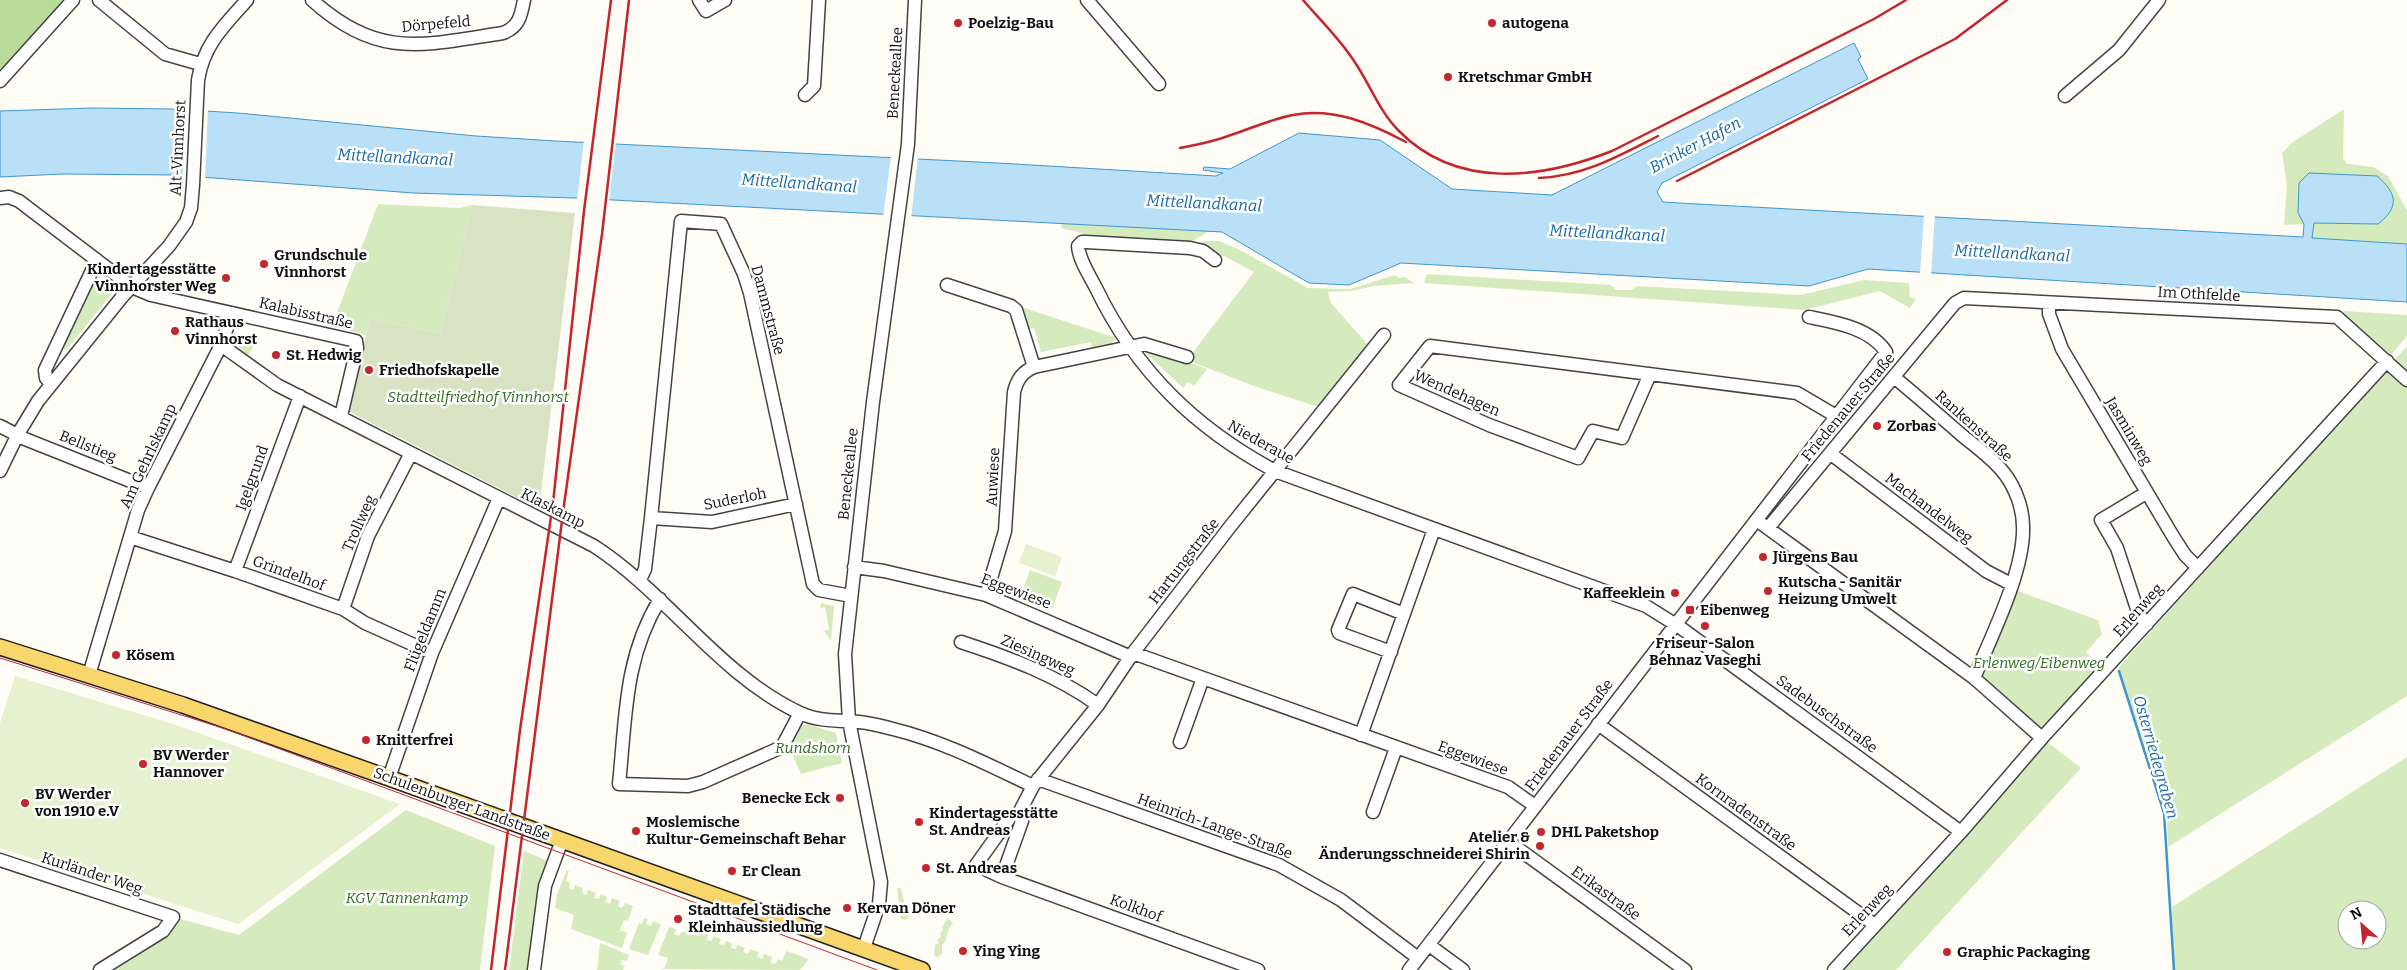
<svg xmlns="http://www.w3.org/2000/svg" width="2407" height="970" font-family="Bitter,serif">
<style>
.green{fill:#d5ebbd;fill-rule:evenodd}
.forest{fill:#b9dc9c}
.cemetery{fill:#d9e3c4}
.pitch{fill:#e6f2cf}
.water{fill:#b9e0f7;stroke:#3f96cf}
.pier{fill:#fffdf5}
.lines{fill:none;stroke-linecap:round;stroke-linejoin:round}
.stream{stroke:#3f96cf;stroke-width:2.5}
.minor-casing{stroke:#444;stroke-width:15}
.major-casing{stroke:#222;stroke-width:18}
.minor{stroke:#fff;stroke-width:12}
.major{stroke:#f9d66b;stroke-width:15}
.tram{stroke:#c4262e;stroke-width:1}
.rail{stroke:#c4262e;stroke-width:2.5}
.poi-dot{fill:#c4262e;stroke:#fff;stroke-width:2}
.labels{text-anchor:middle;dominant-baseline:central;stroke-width:5;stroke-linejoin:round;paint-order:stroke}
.poi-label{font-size:15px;font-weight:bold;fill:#111;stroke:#fff;text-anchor:start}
.street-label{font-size:15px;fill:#111;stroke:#fff}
.park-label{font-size:15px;font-style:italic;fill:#2f6b1f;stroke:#fff}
.water-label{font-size:16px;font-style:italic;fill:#1768a6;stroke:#fff}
</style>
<rect width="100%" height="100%" fill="#fffdf5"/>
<path class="green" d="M2344 109 2343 159 2347 164 2373 167 2388 176 2407 210V244L2312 238 2314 223 2378 224 2298 213 2304 224 2284 225 2287 185 2282 153 2293 142Z
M378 204 459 208 472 205 440 334 370 318 366 335 332 326Z
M1062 223 1209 231 1190 243 1087 239 1082 233 1061 228Z
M1203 241H1219L1238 249 1308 288 1350 289 1395 275 1399 278 1405 277 1414 283 1374 286 1351 291 1328 292 1331 303 1368 345 1321 408 1254 386 1187 360 1254 272 1209 248 1195 247Z
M99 268 105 273 103 277H100L95 288 101 290 108 280 105 278 107 275 120 284 66 350 59 347Z
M1427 274 1611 285 1616 290H1631L1637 286 1801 295 1864 280 1909 283 1910 297 1916 299 1910 308 1880 291 1804 310 1424 283Z
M1018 306 1116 338 1115 340 1110 345 1092 348 1091 342 1041 352 1034 328 1026 330Z
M2344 311 2407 315V336L2391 355 2343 314Z
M235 332 255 342 248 356 233 344 231 338Z
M2407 346V373L2394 361Z
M1152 349 1207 369 1194 386 1188 382 1183 388 1148 355Z
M2387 368 2407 386V696L2168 847 2167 817 2119 667Z
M1030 570 1062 582 1052 609 1028 601 1030 596 1022 593Z
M2015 590 2098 620 2102 634 2086 652 2100 666 2044 729H2040L1982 677Z
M821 603 834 606 831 641 824 631 829 629 825 607 820 608Z
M807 724 836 733 842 763 801 774 789 746 798 727Z
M2042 738 2081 768 1896 970H1831Z
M2407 757V970H2172V907ZM2347 910H2377V940H2347Z
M406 810 495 846 480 970H100L173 917 239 935Z
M524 851 553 863 534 970H509Z
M567 870 569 871 566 881 570 883 569 888 573 890 575 885 583 888 582 893 586 895 588 890 596 893 594 898 599 899 601 894 607 897 605 902 610 904 612 898 620 901 618 906 622 908 625 903 633 906 628 921 624 920 620 930 627 933 622 948 571 929 574 915 555 908 557 894Z
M897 888H901L905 906 908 908 905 910 906 914 910 916 905 920 901 919Z
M644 918 648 919 646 924 651 926 653 921 661 924 648 955 629 949 639 923 642 924Z
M948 918 953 923C946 929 949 939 942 945V954L938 957 934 956 935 945 939 943 937 940 941 937 940 933 943 930 942 927Z
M687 926 695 929 694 934 698 936 700 931 709 934 707 939 711 941 714 936 721 939 719 944 724 945 726 941 732 943 731 948 736 949 737 945 745 948 743 952 748 954 750 949 759 952 757 957 762 959 764 954 772 957 771 963 775 964 778 959 782 961 786 951 809 959 800 970 662 969 665 967 668 958 658 955 669 927 676 929 674 934 679 936 681 932H685Z
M600 943 629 955 627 961 622 960 620 964 625 966 623 970H597Z"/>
<path class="forest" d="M0 0H63L26 48 0 69Z"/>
<path class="cemetery" d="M472 205 575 213 539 509 348 411 370 318 440 334Z"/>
<path class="pitch" d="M1026 544 1062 557 1055 576 1019 563Z
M15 676 173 724 400 804 238 924 0 848V723Z"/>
<path class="water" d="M1854 43 1861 57 1858 59 1868 79 1662 183 1657 192 1663 202 1679 203 2303 237 2304 224 2298 213 2299 183 2309 173 2377 176C2397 193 2400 207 2378 224L2314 223 2312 238 2407 244V302L1868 269 1809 286 1401 263 1349 285 1309 283 1222 232 575 198 413 193 174 175 62 174 0 177V111L92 108 173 109 238 113 476 136 555 141 998 163 1216 176 1223 173 1203 170 1204 167 1230 169 1299 133 1380 140 1452 189 1552 195Z"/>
<path class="pier" d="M185 108 208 109 205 179 183 178Z
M584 140 616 142 609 202 577 200Z
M891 156 918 157 911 219 883 218Z
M1924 213 1935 214 1931 275H1920Z"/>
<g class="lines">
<path class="stream" d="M2119 671 2164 813 2174 970"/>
<defs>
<path id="minor" d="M99 0 165 54 200 64
M312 0C378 60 423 45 503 33 519 27 521 16 524 0
M699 0 706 11 725 0
M1087 0 1159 84
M0 81 73 0
M805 95 814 86 819 0
M2065 96 2119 50 2159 0
M0 198 9 197 19 201 132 287 151 295 356 341 357 348 341 416
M1215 260 1203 251 1190 248 1086 242H1082L1078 246C1079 260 1090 276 1096 288 1136 371 1195 428 1275 471L1646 606 1681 628 1961 832
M947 285 1011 306 1016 310 1034 367
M2049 303V314L2062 349 2174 538 2185 555 2198 568
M221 345 277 385 594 546C668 594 719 675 800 713 819 722 839 720 859 722 870 723 882 726 893 729 942 741 987 764 1033 786
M1650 374 1622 438 1593 431 1578 458 1489 425 1399 385 1430 346 1797 393 1836 416
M1894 377C1918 397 1941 417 1964 437 1978 448 1993 459 2004 473 2015 487 2023 508 2023 526 2025 570 1991 637 1974 678
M51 384 46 378 45 370 97 260
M0 426 25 439 148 488
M1831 454 1986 571 2011 584
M0 471 18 434 38 401 122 297 169 246 186 222 191 208 193 185 198 80C204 44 224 26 247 0
M2146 493 2101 520 2117 548 2139 615 2147 624
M651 518 712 522 796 504
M1762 524 1974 678 2042 738
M1768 528 1955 303 1964 298 2337 317 2407 380
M130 537 235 571 343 609 365 623 432 653
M854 567 884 571 986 595 1131 657
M235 571 300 396
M640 580 645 569 651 518 681 221 721 224 744 274 750 293 813 584 819 590 851 596
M986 595 1005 531 1014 392C1017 380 1022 372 1034 367L1144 344 1187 357
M660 599C624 658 626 717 619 784L688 786 703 782 782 747 800 713
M343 609 368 536 411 453
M961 642C1010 658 1056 675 1098 705
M1391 652 1339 633 1338 630 1353 594 1404 614
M1133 653 1508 787 1535 806
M89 675 138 510 148 488 221 345 232 313
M1598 724 1875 925
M1361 735 1434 529
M1180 742 1203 678
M389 778 432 653 499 498
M1038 779 1279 865 1341 900 1418 958
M1373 812 1396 748
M1019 813 1011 816 976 865 1002 877 1022 821 1019 813 1033 786 1098 705 1133 653 1229 528 1384 335
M1509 842 1685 970
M0 860 173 917 163 931 100 970
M1002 877 1258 970
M1429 945 1463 970
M864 948 879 904 881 882 849 721 845 654 873 402 908 144 915 0
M534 970 545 886 562 840
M1409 970 1886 352C1871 328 1834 322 1809 317
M1834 970 1961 832 2042 738 2387 361"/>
<path id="major" d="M0 647 183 705 389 778 922 970"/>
</defs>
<use href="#minor" class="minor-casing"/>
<use href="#major" class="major-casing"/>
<use href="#minor" class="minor"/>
<use href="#major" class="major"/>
<path class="tram" d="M0 658 226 729 877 970"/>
<path class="rail" d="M1303 0C1320 20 1340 39 1354 61 1370 84 1379 111 1399 131 1457 190 1541 179 1612 151L1874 19 1906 0
M1180 148C1196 145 1212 142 1228 136 1250 129 1271 119 1293 115 1334 107 1372 124 1406 142
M1539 178C1584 176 1619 156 1658 136
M1677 181 1955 39 2007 0
M491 970 520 730 553 503 584 211 611 0
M505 970 564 505 602 234 629 0"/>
</g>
<g class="poi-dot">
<circle cx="958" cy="23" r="5"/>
<circle cx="1492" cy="23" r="5"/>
<circle cx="1448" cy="77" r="5"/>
<circle cx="264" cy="264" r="5"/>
<circle cx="226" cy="278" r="5"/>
<circle cx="175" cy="331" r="5"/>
<circle cx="276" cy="355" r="5"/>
<circle cx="369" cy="370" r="5"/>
<circle cx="1877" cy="426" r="5"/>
<circle cx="1763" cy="557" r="5"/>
<circle cx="1768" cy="591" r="5"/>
<circle cx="1675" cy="593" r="5"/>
<rect x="1685" y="605" width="10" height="10" rx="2.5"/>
<circle cx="1705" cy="626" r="5"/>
<circle cx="116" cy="655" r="5"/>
<circle cx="366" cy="740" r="5"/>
<circle cx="143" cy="764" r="5"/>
<circle cx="840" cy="798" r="5"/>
<circle cx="25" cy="803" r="5"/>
<circle cx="919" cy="822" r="5"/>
<circle cx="636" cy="831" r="5"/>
<circle cx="1541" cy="832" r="5"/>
<circle cx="1540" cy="846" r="5"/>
<circle cx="926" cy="868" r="5"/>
<circle cx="732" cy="871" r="5"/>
<circle cx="847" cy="908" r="5"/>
<circle cx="678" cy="919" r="5"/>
<circle cx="963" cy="951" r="5"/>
<circle cx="1947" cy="952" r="5"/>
</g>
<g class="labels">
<g class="poi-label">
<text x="968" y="23">Poelzig-Bau</text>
<text x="1502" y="23">autogena</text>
<text x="1458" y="77">Kretschmar GmbH</text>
<text x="274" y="255">Grundschule<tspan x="274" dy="17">Vinnhorst</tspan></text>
<text x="216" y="269" text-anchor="end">Kindertagesstätte<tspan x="216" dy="17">Vinnhorster Weg</tspan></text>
<text x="185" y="322">Rathaus<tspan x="185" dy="17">Vinnhorst</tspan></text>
<text x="286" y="355">St. Hedwig</text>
<text x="379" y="370">Friedhofskapelle</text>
<text x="1887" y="426">Zorbas</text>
<text x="1773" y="557">Jürgens Bau</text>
<text x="1778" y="582">Kutscha - Sanitär<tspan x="1778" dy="17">Heizung Umwelt</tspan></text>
<text x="1665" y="593" text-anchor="end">Kaffeeklein</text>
<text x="1700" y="610">Eibenweg</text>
<text x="1705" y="643" text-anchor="middle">Friseur-Salon<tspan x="1705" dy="17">Behnaz Vaseghi</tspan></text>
<text x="126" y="655">Kösem</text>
<text x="376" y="740">Knitterfrei</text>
<text x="153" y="755">BV Werder<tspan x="153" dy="17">Hannover</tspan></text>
<text x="35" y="794">BV Werder<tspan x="35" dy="17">von 1910 e.V</tspan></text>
<text x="830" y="798" text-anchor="end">Benecke Eck</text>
<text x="929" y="813">Kindertagesstätte<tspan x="929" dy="17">St. Andreas</tspan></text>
<text x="646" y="822">Moslemische<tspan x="646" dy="17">Kultur-Gemeinschaft Behar</tspan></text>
<text x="1551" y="832">DHL Paketshop</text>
<text x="1530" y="837" text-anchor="end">Atelier &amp;<tspan x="1530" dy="17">Änderungsschneiderei Shirin</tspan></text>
<text x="936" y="868">St. Andreas</text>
<text x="742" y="871">Er Clean</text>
<text x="857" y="908">Kervan Döner</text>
<text x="688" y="910">Stadttafel Städische<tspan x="688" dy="17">Kleinhaussiedlung</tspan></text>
<text x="973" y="951">Ying Ying</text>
<text x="1957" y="952">Graphic Packaging</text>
</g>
<g class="street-label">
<text transform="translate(436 24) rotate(-5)">Dörpefeld</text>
<text transform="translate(895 73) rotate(-87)">Beneckeallee</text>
<text transform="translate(178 148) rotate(-87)">Alt-Vinnhorst</text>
<text transform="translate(2199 294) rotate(3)">Im Othfelde</text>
<text transform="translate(768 310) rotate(75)">Dammstraße</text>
<text transform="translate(306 313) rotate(13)">Kalabisstraße</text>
<text transform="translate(1457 393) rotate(24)">Wendehagen</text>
<text transform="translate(1848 407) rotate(-50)">Friedenauer Straße</text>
<text transform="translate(1974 426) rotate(42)">Rankenstraße</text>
<text transform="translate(2129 431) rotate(59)">Jasminweg</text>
<text transform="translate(1261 442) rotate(29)">Niederaue</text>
<text transform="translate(88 446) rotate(22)">Bellstieg</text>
<text transform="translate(148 456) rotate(-65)">Am Gehrlskamp</text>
<text transform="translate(848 474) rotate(-84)">Beneckeallee</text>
<text transform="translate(993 477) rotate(-87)">Auwiese</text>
<text transform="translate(252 478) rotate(-70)">Igelgrund</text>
<text transform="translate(735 499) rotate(-11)">Suderloh</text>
<text transform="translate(553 508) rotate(27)">Klaskamp</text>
<text transform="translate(1929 508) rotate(37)">Machandelweg</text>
<text transform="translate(359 523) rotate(-66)">Trollweg</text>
<text transform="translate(1184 561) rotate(-52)">Hartungstraße</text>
<text transform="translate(289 573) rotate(20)">Grindelhof</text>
<text transform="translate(1016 591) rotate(21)">Eggewiese</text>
<text transform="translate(2138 610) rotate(-48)">Erlenweg</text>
<text transform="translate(425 630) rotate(-68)">Flügeldamm</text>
<text transform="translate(1038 655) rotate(24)">Ziesingweg</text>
<text transform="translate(1827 714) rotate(36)">Sadebuschstraße</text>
<text transform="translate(1569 735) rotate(-53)">Friedenauer Straße</text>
<text transform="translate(1473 758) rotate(20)">Eggewiese</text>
<text transform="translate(462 804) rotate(20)">Schulenburger Landstraße</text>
<text transform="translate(1746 812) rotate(36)">Kornradenstraße</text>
<text transform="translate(1215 826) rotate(20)">Heinrich-Lange-Straße</text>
<text transform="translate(92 873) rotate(18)">Kurländer Weg</text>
<text transform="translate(1606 893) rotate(36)">Erikastraße</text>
<text transform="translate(1136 908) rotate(20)">Kolkhof</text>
<text transform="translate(1867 910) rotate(-47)">Erlenweg</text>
</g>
<g class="park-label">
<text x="478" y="397">Stadtteilfriedhof Vinnhorst</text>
<text x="2039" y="663">Erlenweg/Eibenweg</text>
<text x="813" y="748">Rundshorn</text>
<text x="407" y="898">KGV Tannenkamp</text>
</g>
<g class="water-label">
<text transform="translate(1695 145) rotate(-28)">Brinker Hafen</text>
<text transform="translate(395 157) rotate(3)">Mittellandkanal</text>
<text transform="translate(799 183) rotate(4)">Mittellandkanal</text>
<text transform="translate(1204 203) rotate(3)">Mittellandkanal</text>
<text transform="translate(1607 233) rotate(3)">Mittellandkanal</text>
<text transform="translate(2012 253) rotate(3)">Mittellandkanal</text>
<text transform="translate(2156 757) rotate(74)">Osterriedegraben</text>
</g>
</g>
<g transform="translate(2362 925) rotate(333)"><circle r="24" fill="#ffffff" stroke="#a0a0a0"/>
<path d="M0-4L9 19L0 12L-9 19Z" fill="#c4262e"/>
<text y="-8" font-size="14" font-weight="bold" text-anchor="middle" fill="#111111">N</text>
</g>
</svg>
